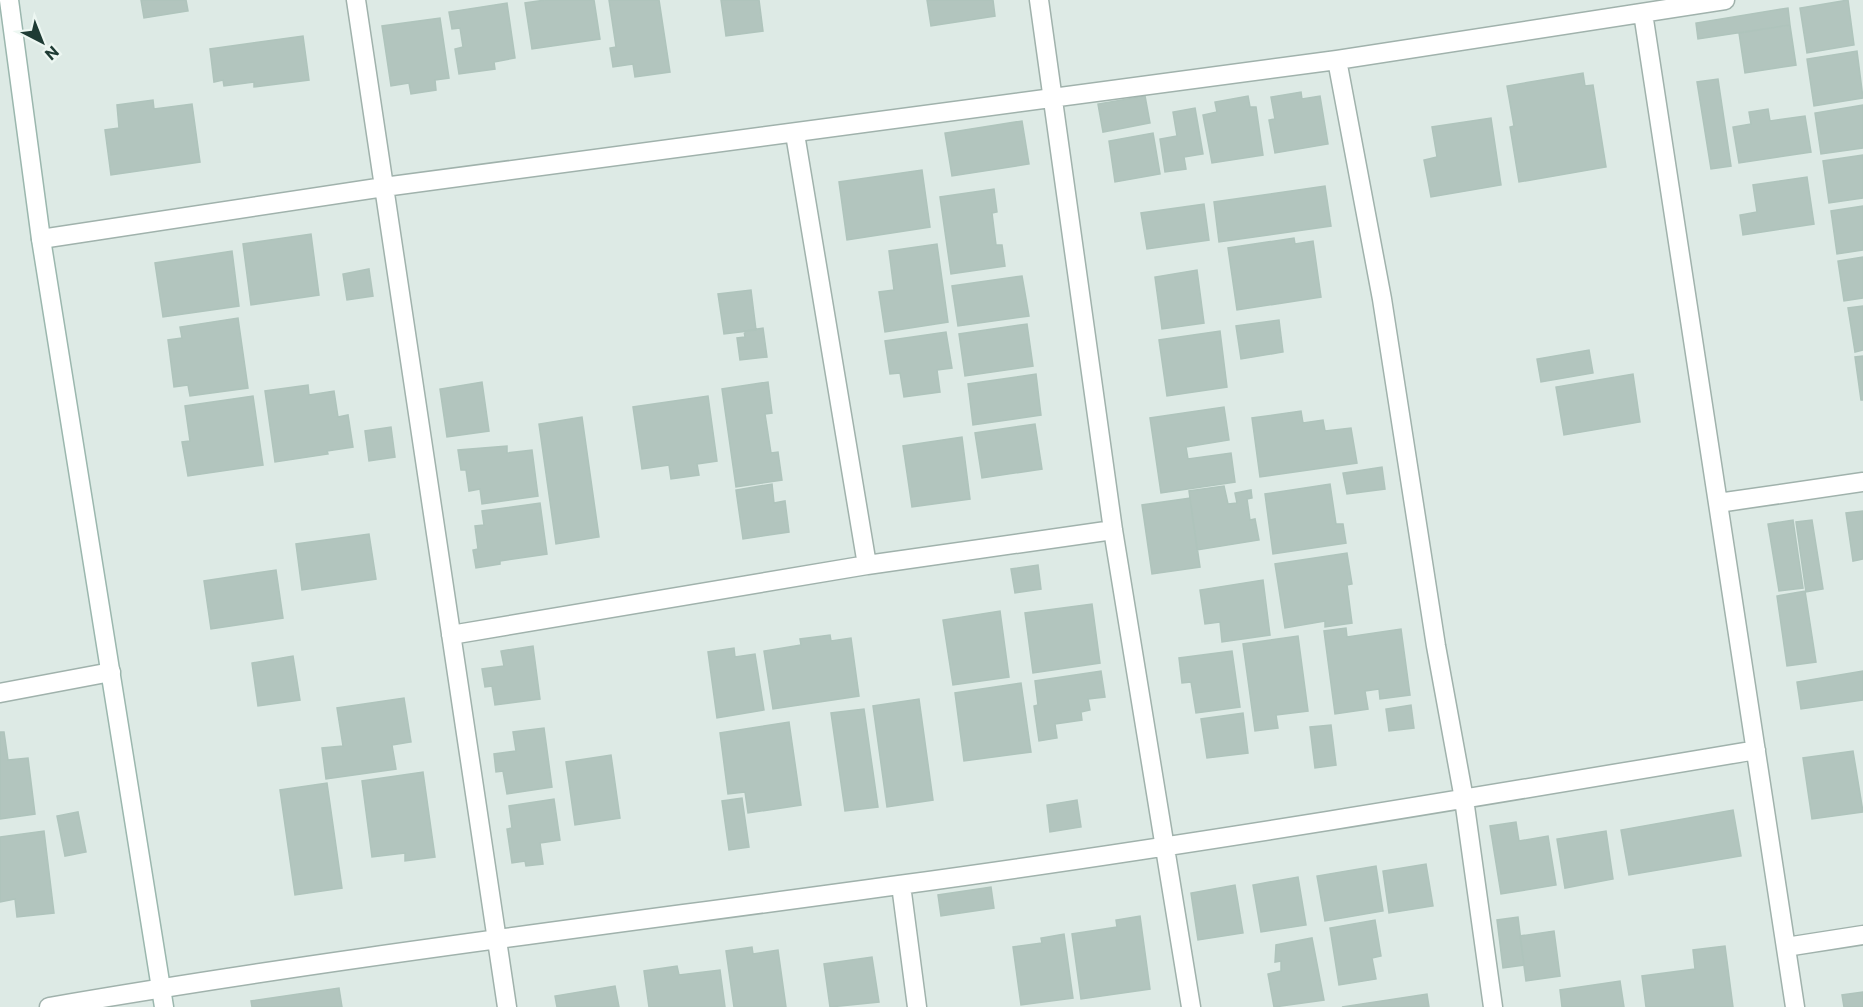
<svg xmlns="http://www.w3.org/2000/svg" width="1863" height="1007" font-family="Commissioner,sans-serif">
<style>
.building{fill:#b2c5be;stroke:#afc4bc;stroke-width:1.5}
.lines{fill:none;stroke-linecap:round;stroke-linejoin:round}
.street-casing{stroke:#a0b2ac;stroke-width:21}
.secondary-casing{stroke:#9bb7ae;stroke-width:21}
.street{stroke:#fff;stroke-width:18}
.secondary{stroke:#fff;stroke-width:18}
</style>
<rect width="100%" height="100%" fill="#ddeae5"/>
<path class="building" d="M141 0H186L188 11 144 18Z
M545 0H594L600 39 532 49 525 3Z
M609 0H659L670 72 635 77 633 64 613 67 610 48 616 47Z
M721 0H759L763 31 726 36Z
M927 0H993L995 16 931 26Z
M1848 0 1854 45 1807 53 1800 8Z
M507 3 515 58 494 62 495 69 459 74 455 49 463 47 460 28 452 29 449 12Z
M1788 8 1790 25 1698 39 1696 23Z
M440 18 449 78 435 80 436 90 411 94 409 83 391 86 382 26Z
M1790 25 1796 65 1745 73 1739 33Z
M303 36 309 80 254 87V82L224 86 223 80 214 82 210 49Z
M1857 51 1863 98 1814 106 1807 59Z
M1583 73 1585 86 1593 85 1606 167 1519 182 1510 127 1514 126 1507 86Z
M1718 79 1731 166 1711 169 1697 82Z
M1301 92 1302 99 1320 96 1328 144 1275 153 1269 120 1275 119 1271 97Z
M1145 96 1150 123 1103 132 1098 104Z
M1248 96 1250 107H1256L1263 155 1212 163 1203 115 1217 112 1215 102Z
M153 100 154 109 192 104 200 162 111 175 105 130 119 128 117 105Z
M1863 105V148L1821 154 1815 113Z
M1195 108 1203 154 1184 157 1186 169 1165 172 1160 139 1177 136 1173 112Z
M1768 109 1770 121 1805 116 1811 152 1739 163 1733 127 1751 124 1749 112Z
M1491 118 1501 185 1431 197 1424 160 1437 157 1432 127Z
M1022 121 1029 164 952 176 945 133Z
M1153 133 1160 174 1115 182 1109 141Z
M1863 155V198L1829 203 1823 161Z
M922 170 930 227 847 240 839 182Z
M1807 177 1814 224 1743 235 1740 215 1757 212 1753 185Z
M1325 186 1331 226 1219 242 1214 202Z
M994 189 997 212 992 213 996 245H1002L1005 266 951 274 940 197Z
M1204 204 1209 240 1147 249 1141 213Z
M1863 206V250L1837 254 1831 211Z
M311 234 319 295 251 305 243 244Z
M1294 238 1295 244 1313 241 1321 297 1237 310 1228 248Z
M937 244 948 322 885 332 879 292 894 290 889 251Z
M232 251 239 306 163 317 155 263Z
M1863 257V298L1844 301 1838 261Z
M369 269 373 296 347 300 343 274Z
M1197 270 1204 323 1162 329 1155 277Z
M1022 276 1029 316 958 326 952 286Z
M751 290 756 330 724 334 718 294Z
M1863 306V350L1855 352 1848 308Z
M238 318 248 388 190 396 188 385 174 387 168 340 182 338 180 327Z
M1279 320 1283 352 1241 359 1236 326Z
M1027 324 1033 366 965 376 959 334Z
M763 328 767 357 740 360 737 338 745 337 744 331Z
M1220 331 1227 387 1167 396 1159 340Z
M946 332 952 368 937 370 940 392 904 397 900 373 890 374 885 341Z
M1589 350 1593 373 1541 382 1537 359Z
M1863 356V400H1861L1855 357Z
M1036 374 1041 415 973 425 968 384Z
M1633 374 1640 422 1564 435 1556 387Z
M482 382 489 431 447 437 440 389Z
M768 382 772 413 765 414 771 453 778 452 782 480 736 487 722 389Z
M308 385 309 395 334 391 338 417 348 415 353 447 327 451 328 454 275 462 265 391Z
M253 396 263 465 188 476 182 442 190 441 185 406Z
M708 396 717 461 697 464 699 475 671 479 669 465 642 469 633 407Z
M1224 407 1229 440 1186 447 1188 459 1231 453 1235 482 1161 493 1150 418Z
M1301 411 1303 423 1323 420 1325 431 1351 428 1357 463 1260 477 1252 418Z
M582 417 599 537 556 544 539 424Z
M1035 424 1042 469 982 478 975 433Z
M391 427 395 457 369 461 365 431Z
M962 437 970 499 912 507 903 446Z
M507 446V453L532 450 538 496 482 504 480 489 469 491 466 470H461L458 450Z
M1382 467 1385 489 1347 494 1343 473Z
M772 484 774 503 785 501 789 532 743 539 736 490Z
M1330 484 1336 524H1343L1346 543 1273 554 1265 494Z
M1224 486 1228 504 1237 503 1235 493 1251 490 1252 498 1247 499 1250 520 1255 519 1259 540 1197 550 1189 491Z
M1190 498 1200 567 1152 574 1142 505Z
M540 503 547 554 500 561V564L476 568 473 550 478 549 475 526 484 525 482 511Z
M1863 511V559L1853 561 1846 513Z
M1793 520 1803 588 1779 591 1768 524Z
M1812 520 1823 589 1806 592 1796 522Z
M369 534 376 579 302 590 296 544Z
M1347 553 1352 584 1347 585 1352 623 1325 627V621L1285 628 1275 564Z
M1038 565 1041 589 1015 593 1011 569Z
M276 570 283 618 211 629 204 581Z
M1263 580 1270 635 1222 642 1220 622 1205 624 1200 590Z
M1805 591 1816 662 1787 666 1777 596Z
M1092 604 1100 663 1033 673 1025 613Z
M1000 611 1009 677 953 685 943 620Z
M1346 628 1347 637 1401 629 1410 695 1380 699 1379 689 1365 691 1368 709 1335 714 1324 631Z
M830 635 831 641 851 638 859 696 773 709 764 651 801 645 800 639Z
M1298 636 1308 711 1276 715 1278 728 1255 731 1243 644Z
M533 646 540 699 495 705 492 686 485 687 482 669 504 666 501 651Z
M734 648 735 657 755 654 764 710 717 718 708 652Z
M1232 651 1240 707 1196 713 1191 682 1182 683 1179 658Z
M293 656 300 700 258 706 252 663Z
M1101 671 1105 697 1088 699 1090 710 1081 712 1082 720 1055 724 1057 738 1039 741 1034 706 1038 705 1035 681Z
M1863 671V700L1801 709 1797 682Z
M1021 683 1031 752 964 761 955 693Z
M404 698 411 742 392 745 396 769 326 779 322 748 343 746 337 708Z
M919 699 933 800 887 807 873 706Z
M1411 705 1414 728 1389 731 1386 709Z
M864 709 878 807 845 811 831 713Z
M1243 713 1248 753 1207 758 1201 719Z
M789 722 801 805 748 813 745 792 728 794 720 733Z
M1331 725 1336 765 1315 768 1310 727Z
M544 728 552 787 507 794 503 771 496 772 494 754 516 751 513 732Z
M0 732H4L8 760 28 758 35 814 0 819Z
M1853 751 1863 812 1812 819 1803 758Z
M611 755 620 818 575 825 566 762Z
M423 772 435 857 405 861V853L372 857 362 781Z
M327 783 342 888 295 895 280 790Z
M742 798 749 847 729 850 722 801Z
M554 799 560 840 540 843 543 864 526 866 525 861 512 863 507 829 512 828 509 806Z
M1077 800 1081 827 1050 832 1047 805Z
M1733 810 1741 856 1629 875 1621 830Z
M78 812 86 852 65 856 57 816Z
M1516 822 1519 841 1548 836 1556 885 1501 894 1490 826Z
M44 831 54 913 17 917 15 899 0 902V837Z
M1606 831 1613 879 1565 888 1557 839Z
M1426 864 1433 906 1389 913 1383 871Z
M1376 866 1383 911 1325 921 1317 876Z
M1298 877 1306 925 1261 932 1253 885Z
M1235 885 1243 933 1198 940 1191 893Z
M991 887 994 908 941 916 938 895Z
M1140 916 1150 989 1081 999 1072 934 1117 927 1116 920Z
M1518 917 1524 965 1503 968 1497 920Z
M1375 920 1381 956 1372 958 1376 979 1339 985 1330 928Z
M1554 931 1560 976 1526 981 1520 936Z
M1064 934 1073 998 1021 1005 1013 947 1042 943 1041 938Z
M1312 938 1324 1000 1274 1007 1268 974 1281 971V961L1275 962 1276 945Z
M1725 946 1733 1007H1646L1642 976 1695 969 1693 950Z
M752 947 753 954 778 950 786 1007H734L726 951Z
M872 957 879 1002 830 1007 824 964Z
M677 966 679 975 720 970 725 1007H649L644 971Z
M1620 981 1624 1007H1562L1560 990Z
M615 986 619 1007H557L555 996Z
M339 988 342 1007H252L251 1001Z
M1863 992V1007H1844L1842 995Z
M1427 994 1429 1007H1342Z"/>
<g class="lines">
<defs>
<path id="street" d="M356 0 507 1007
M1039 0 1113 530 1191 1007
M1643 13 1795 1007
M1337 60 1382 299 1436 646 1464 799 1493 1007
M795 134 867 565
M41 239 384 187 1337 60 1725 0
M1718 503 1863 482
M451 635 867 565 1113 530
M0 693 111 672
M901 885 917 1007
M1786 947 1863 935
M49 1007C332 958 616 924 899 885 1186 846 1471 798 1756 750"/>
<path id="secondary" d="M9 0 41 239 164 1007"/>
</defs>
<use href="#street" class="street-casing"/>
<use href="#secondary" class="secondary-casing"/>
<use href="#street" class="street"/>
<use href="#secondary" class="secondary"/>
</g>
<g transform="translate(42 42) rotate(138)" stroke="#edf7f2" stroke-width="4.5" paint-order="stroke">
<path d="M0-4.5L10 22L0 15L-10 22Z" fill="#1e3b34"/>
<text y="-9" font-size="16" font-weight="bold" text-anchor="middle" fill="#1e3b34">N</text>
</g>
</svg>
